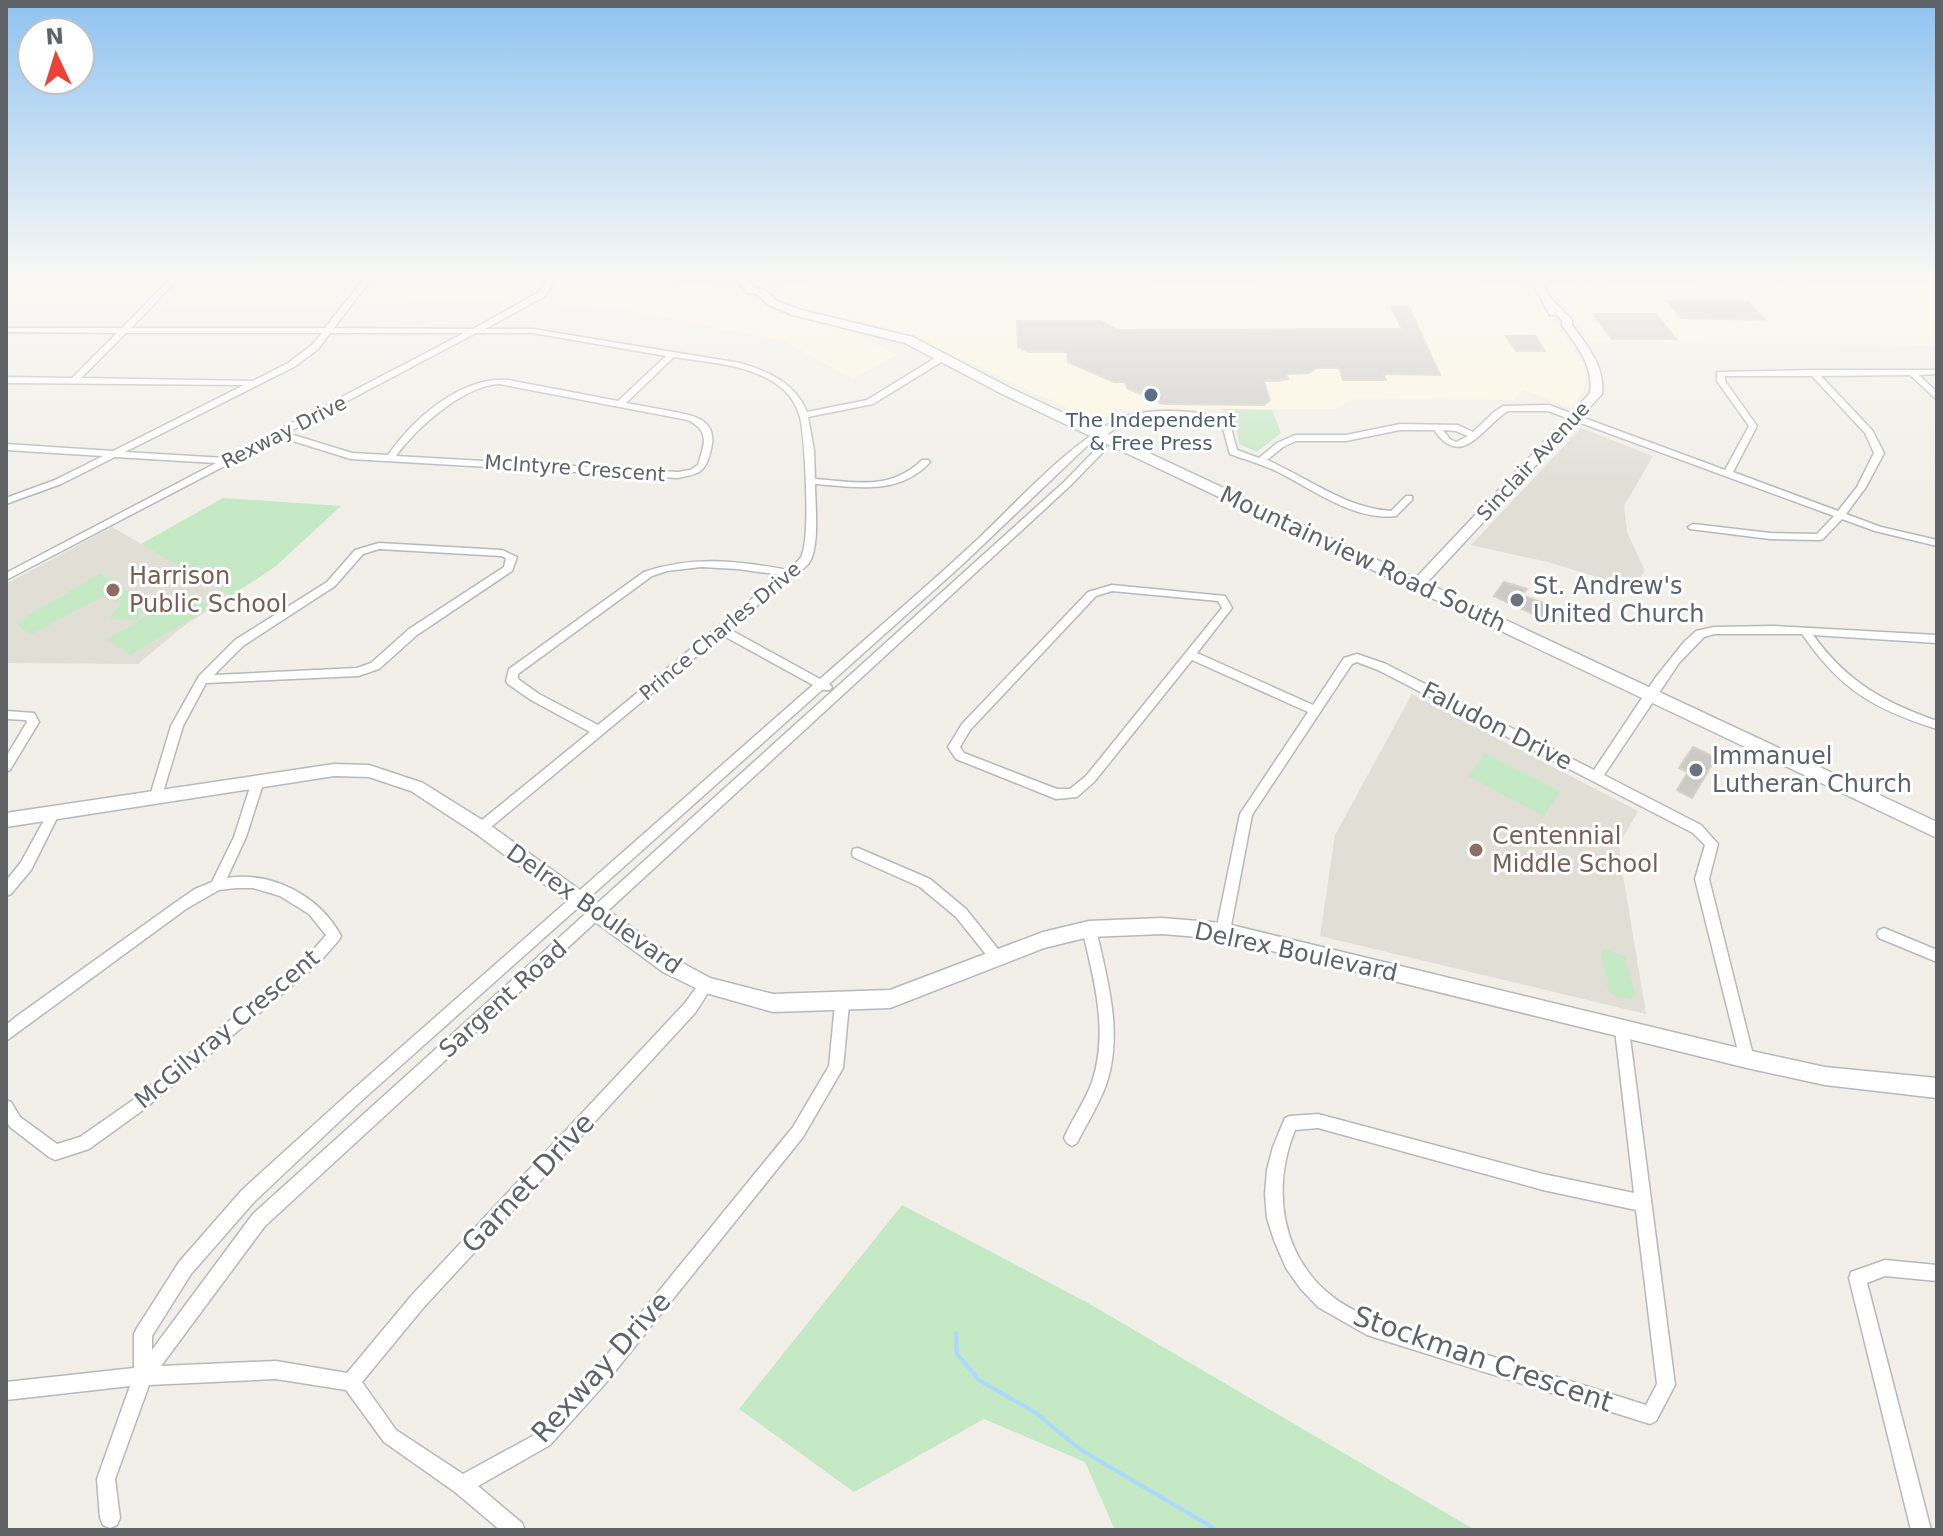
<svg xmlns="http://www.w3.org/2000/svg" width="1943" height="1536" font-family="'DejaVu Sans',sans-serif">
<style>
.commercial{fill:#fef7e0}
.education{fill:#e1ded6}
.green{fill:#c5e8c5}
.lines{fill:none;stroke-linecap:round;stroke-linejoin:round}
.stream{stroke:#aadaff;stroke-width:4}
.building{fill:#cccac5;stroke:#d6d1c6;stroke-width:2}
.minor-casing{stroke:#b5b8bc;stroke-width:3}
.tertiary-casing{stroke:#b5b8bc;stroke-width:3}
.secondary-casing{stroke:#b6babf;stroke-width:3}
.primary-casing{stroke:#f2c960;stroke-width:3}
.minor{fill:#fff;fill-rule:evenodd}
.tertiary{fill:#fff;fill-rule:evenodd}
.secondary{fill:#fff;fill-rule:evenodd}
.primary{fill:#fff2af;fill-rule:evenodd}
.service-dot{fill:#5c6f8a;stroke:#fff;stroke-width:3}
.education-dot{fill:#8d6e63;stroke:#fff;stroke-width:3}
.worship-dot{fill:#6b7280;stroke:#fff;stroke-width:3}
.labels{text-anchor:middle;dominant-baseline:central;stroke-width:6;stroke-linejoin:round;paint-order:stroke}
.far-service-label{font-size:20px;fill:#4e5e75;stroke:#fff}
.far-street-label{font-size:20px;fill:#5f6368;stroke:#fff}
.street-label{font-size:24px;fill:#5f6368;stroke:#fff}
.education-label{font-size:24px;fill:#785e54;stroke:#fff;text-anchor:start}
.worship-label{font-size:24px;fill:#5b616d;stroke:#fff;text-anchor:start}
.near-street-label{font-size:28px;fill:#5f6368;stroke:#fff}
</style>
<rect width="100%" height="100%" fill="#f1efe8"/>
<path class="commercial" d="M917 281 1519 282 1534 289 1556 317 1554 321 1583 364 1586 381 1583 392 1570 408 1524 390 1513 400 1352 399 1335 409H1114L1098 422 912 336 875 324 819 313 782 301 777 290 789 285Z
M1644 281 1937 283V345L1591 343 1547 282Z
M6 282H161L140 304H6Z
M541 282 535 294 512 306 492 300 354 304 371 283Z
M355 283 340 306 157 305 178 284Z
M562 283 735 288 771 312 849 330 897 355 853 379 784 341 625 310 541 303Z"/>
<path class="education" d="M1581 428 1653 456 1624 506 1627 532 1645 571 1633 588 1548 562 1471 545Z
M112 527 231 596 185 625 138 664 6 663V584Z
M1412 694 1638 811 1620 843V857L1646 1014 1320 936 1335 835Z"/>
<path class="green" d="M1222 409 1272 410 1281 433 1257 452 1239 444 1235 421Z
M223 498 341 506 276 566 231 596 141 544Z
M101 573 133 595 126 600 143 611 137 620 108 619 120 604 104 596 30 635 16 623Z
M188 592 211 607 130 655 107 639Z
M1485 753 1560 791 1544 816 1468 776Z
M1604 949 1625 957 1635 995 1631 1000 1615 996 1608 990 1601 953Z
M902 1205 1088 1303 1475 1530H1115L1085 1462 984 1419 854 1492 739 1409Z"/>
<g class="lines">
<path class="stream" d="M956 1333 957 1354 979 1380 1036 1413 1081 1450 1217 1530"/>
</g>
<path class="building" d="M1667 301H1748L1765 320 1681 318Z
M1391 307H1409L1440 375 1383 374 1386 380H1343L1339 368H1317L1308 373 1286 374 1288 379 1278 381H1264L1270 400 1264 405 1163 404 1127 388 1125 382H1114L1068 362 1067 352H1029L1018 347 1017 321H1101L1118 330 1402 329Z
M1593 314H1656L1676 339H1612Z
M1506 336H1535L1545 351H1516Z
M1504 582 1527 589 1521 595 1561 609 1566 617 1563 623H1552L1494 596Z
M1693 747 1716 758 1692 798 1677 790 1688 772 1679 768Z"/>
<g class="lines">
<defs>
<path id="minor" d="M173 276H181L131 328H325L366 276H373L334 328 473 329 539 292 549 276H556L545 296 485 329H533L740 363C768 371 795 383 807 412L867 400 940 355H946V359L873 404 808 417 814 451 815 479C855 482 890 491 922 460H928L930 462C899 496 856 487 815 484 815 504 820 547 809 563 805 568 799 571 797 576L792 577 729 629 820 679C873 632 928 586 980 537 1021 498 1069 444 1118 419 1142 407 1209 408 1230 424L1237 450 1259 458 1277 443 1295 435H1346L1400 424 1458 425 1473 432 1494 412 1503 406 1549 405 1725 470 1749 426 1717 381V372L1813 370H1937V374L1919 375 1937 392V400L1910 375 1821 376 1872 430 1884 453 1866 487 1846 514 1881 527 1937 540V546L1875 531 1842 519 1823 539 1820 540 1770 539 1690 529 1688 527 1693 524 1770 533 1817 534 1834 516 1548 411H1508C1481 428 1463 470 1434 430H1400L1346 441H1296L1283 447 1267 460C1308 478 1345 508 1391 511L1406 496H1412V500L1396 516C1354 521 1314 490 1278 472 1262 464 1246 460 1230 454L1222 425C1201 415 1149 412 1127 421 1120 424 1113 430 1106 435L1107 437 1105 450 1070 486 265 1226 161 1366 276 1361 347 1373 412 1295 685 1003 701 981 706 979 711 981 713 985 695 1013 424 1307 362 1382 396 1430 463 1474 538 1433 592 1373 793 1127 829 1066 835 1004 837 999 842 998 847 999 849 1004 843 1068 803 1137 604 1385 550 1445 478 1486 522 1523 525 1530H500L455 1492 384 1442 346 1390 276 1379 149 1385 115 1479 120 1518 117 1525 110 1528 103 1525 100 1518 97 1479 130 1386 6 1400V1382L134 1368V1334L137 1328 179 1262 242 1190 349 1093 813 685 722 635 485 832H477L475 828 477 824 590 732 531 700 508 684 506 681 509 669 644 572C693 555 739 561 788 570 792 566 798 562 801 557 811 540 805 439 800 417 797 407 792 398 785 391 756 364 710 363 674 357L626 403C641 406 656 408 670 411 696 416 720 420 710 453 705 474 697 474 678 478L351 459 280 437 6 580V573L216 463 115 457 61 484 6 504V498L55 480 103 456 6 450V444L113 451 244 385 6 383V377L72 378 117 333 6 332V328H122ZM126 333H322L312 345 288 363 253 381 81 378ZM330 333H464L225 458 125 452 294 367 318 349ZM476 333H533L666 356 618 401 508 380C461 376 413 419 388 455L352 453 287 433ZM1725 376H1812L1865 433 1874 453 1857 487 1838 511 1733 472 1757 426 1725 381ZM499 384 688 420C711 432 704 444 698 465L690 470 678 472 396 456C416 428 463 386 499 384ZM1443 430 1456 431 1468 436 1456 442 1450 439ZM1098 440V447L1064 482 253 1214 152 1350V1336L191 1274 254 1202 359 1103 822 690H830L832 687 829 684 963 564 1089 444ZM701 567 738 569 781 575 598 725 539 694 518 679V674L652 576 667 571Z
M379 543 502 550 517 557 512 571 417 635 379 669 358 676 206 683 183 726 161 799 159 802H151L149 799 171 726 199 676 235 640 327 582 355 550ZM379 549 501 556 506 558 504 567 409 629 371 663 357 668 214 675 243 646 335 586 363 554Z
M1112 585 1225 596 1232 608 1197 653 1313 705 1344 658 1357 654 1386 664 1594 770 1656 677 1684 642 1696 631 1714 627 1774 626 1937 635V643L1813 635C1847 682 1883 702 1937 721V729C1873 709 1840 689 1802 634H1714L1704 637 1679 663 1604 775 1701 825 1718 844 1709 879 1754 1059 1752 1064 1747 1066 1742 1064 1740 1059 1695 879 1705 845 1693 833 1378 670 1357 662 1352 664 1252 815 1230 931 1228 935 1223 937 1218 935 1216 931 1240 814 1308 712 1192 660 1094 782 1077 797 1056 799 956 759 948 747 962 724 1088 592ZM1112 591 1218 601 1222 608 1086 776 1070 789H1057L964 753 960 747 970 730 1096 596Z
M6 711 34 713 39 722 10 770 6 772V757L27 722 26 720 6 719Z
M258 776 262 778 264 781 246 837 227 878C272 871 320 896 341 936L339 940 317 965 143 1110 89 1149 55 1160 49 1157 10 1127 6 1121V1100L11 1102 20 1117 57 1144 80 1137 133 1100 307 957 326 935 309 914 280 896 253 888H236L219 890 186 909 6 1041V1025L17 1016 176 902 195 889 212 882 234 837 252 781 254 778Z
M52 811 56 813 58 816 31 870 11 894 6 896V881L21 862 48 813Z
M858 848 930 879 966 909 1002 954 1004 958 1002 962 997 964 992 962 956 917 920 887 853 857 852 853 853 849Z
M1089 923 1094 925 1096 929C1107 979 1123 1031 1107 1082 1100 1103 1087 1123 1077 1143L1072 1146 1067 1143 1064 1138C1072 1119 1085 1102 1092 1082 1109 1032 1094 979 1082 929L1084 925Z
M1884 928 1937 950V962L1879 938 1877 934 1879 930Z
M1622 1023 1627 1025 1629 1030 1675 1385 1656 1421 1650 1424 1367 1335 1318 1307 1300 1288 1286 1268 1274 1240 1267 1218 1265 1194 1267 1170 1273 1147 1285 1118 1290 1116 1318 1114 1543 1174 1634 1193 1615 1030 1617 1025ZM1318 1128 1543 1190 1636 1210 1657 1384 1646 1405 1370 1318C1358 1312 1344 1306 1333 1297 1281 1257 1271 1189 1295 1130Z
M1885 1260 1937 1265V1281L1885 1276 1867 1283 1931 1530H1911L1849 1278 1851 1272Z"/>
<path id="tertiary" d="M1528 276H1538L1552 300 1572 320V325C1588 347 1605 366 1602 394L1422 588H1412L1410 585 1412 582 1590 393C1594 366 1577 346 1562 325V321L1557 315H1550Z
M334 764 369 765 423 783 487 823 677 960 710 978 773 994 890 990 1043 932 1089 921 1162 918 1223 923 1747 1050 1825 1067 1937 1078V1098L1825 1085 1747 1068 1223 939 1162 934 1089 937 1044 948 890 1008 773 1012 706 993 663 972 475 833 411 791 369 777 334 776 6 827V813Z"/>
<path id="secondary" d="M734 276H745L754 288 763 289 777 301 801 310 913 337 1010 388 1937 822V838L1002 394 905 343 793 315 769 305 756 294 747 293Z"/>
<path id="primary" d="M669 276H813L807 280H675Z
M1149 276H1265L1259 280H1155Z
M1475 276H1596L1590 280 1535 283 1481 280Z
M1606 276H1937V281L1612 280Z"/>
</defs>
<use href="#minor" class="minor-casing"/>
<use href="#tertiary" class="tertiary-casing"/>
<use href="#secondary" class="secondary-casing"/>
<use href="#primary" class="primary-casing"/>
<use href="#minor" class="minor"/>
<use href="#tertiary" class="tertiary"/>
<use href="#secondary" class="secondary"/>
<use href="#primary" class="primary"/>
</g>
<linearGradient id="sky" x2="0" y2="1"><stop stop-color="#8fc3f1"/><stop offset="0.56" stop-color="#f9f8f5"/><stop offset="1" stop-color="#f9f8f5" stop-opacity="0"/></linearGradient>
<rect width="1943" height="492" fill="url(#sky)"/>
<circle class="service-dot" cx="1151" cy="395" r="8"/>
<g class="education-dot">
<circle cx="113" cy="590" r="8"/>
<circle cx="1476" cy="850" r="8"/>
</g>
<g class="worship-dot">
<circle cx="1517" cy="600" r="8"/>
<circle cx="1696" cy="770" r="8"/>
</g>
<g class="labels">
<g class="far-service-label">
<text x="1151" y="420">The Independent<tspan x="1151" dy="23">&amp; Free Press</tspan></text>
</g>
<g class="far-street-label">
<text transform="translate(284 432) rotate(-27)">Rexway Drive</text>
<text transform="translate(1533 461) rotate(-47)">Sinclair Avenue</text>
<text transform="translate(575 468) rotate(4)">McIntyre Crescent</text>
<text transform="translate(720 631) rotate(-40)">Prince Charles Drive</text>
</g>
<g class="street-label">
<text transform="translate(1363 559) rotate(25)">Mountainview Road South</text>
<text transform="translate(1497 726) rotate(27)">Faludon Drive</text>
<text transform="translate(594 909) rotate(35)">Delrex Boulevard</text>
<text transform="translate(1296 952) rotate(12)">Delrex Boulevard</text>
<text transform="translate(503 999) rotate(-42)">Sargent Road</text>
<text transform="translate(227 1029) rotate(-40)">McGilvray Crescent</text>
</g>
<g class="education-label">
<text x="129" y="576">Harrison<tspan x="129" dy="28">Public School</tspan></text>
<text x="1492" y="836">Centennial<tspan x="1492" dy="28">Middle School</tspan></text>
</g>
<g class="worship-label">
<text x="1533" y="586">St. Andrew's<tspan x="1533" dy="28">United Church</tspan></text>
<text x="1712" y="756">Immanuel<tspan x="1712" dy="28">Lutheran Church</tspan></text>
</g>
<g class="near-street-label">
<text transform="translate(528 1183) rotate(-47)">Garnet Drive</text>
<text transform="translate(1483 1359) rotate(19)">Stockman Crescent</text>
<text transform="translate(601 1367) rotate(-48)">Rexway Drive</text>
</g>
</g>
<rect width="1943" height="1536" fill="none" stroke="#5f6368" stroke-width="16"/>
<g transform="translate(56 56) rotate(356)"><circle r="38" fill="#ffffff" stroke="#bfc1c3" stroke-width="2"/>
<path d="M0-6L14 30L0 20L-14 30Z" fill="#ea4335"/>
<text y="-12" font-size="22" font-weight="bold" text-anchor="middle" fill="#5f6368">N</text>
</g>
</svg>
